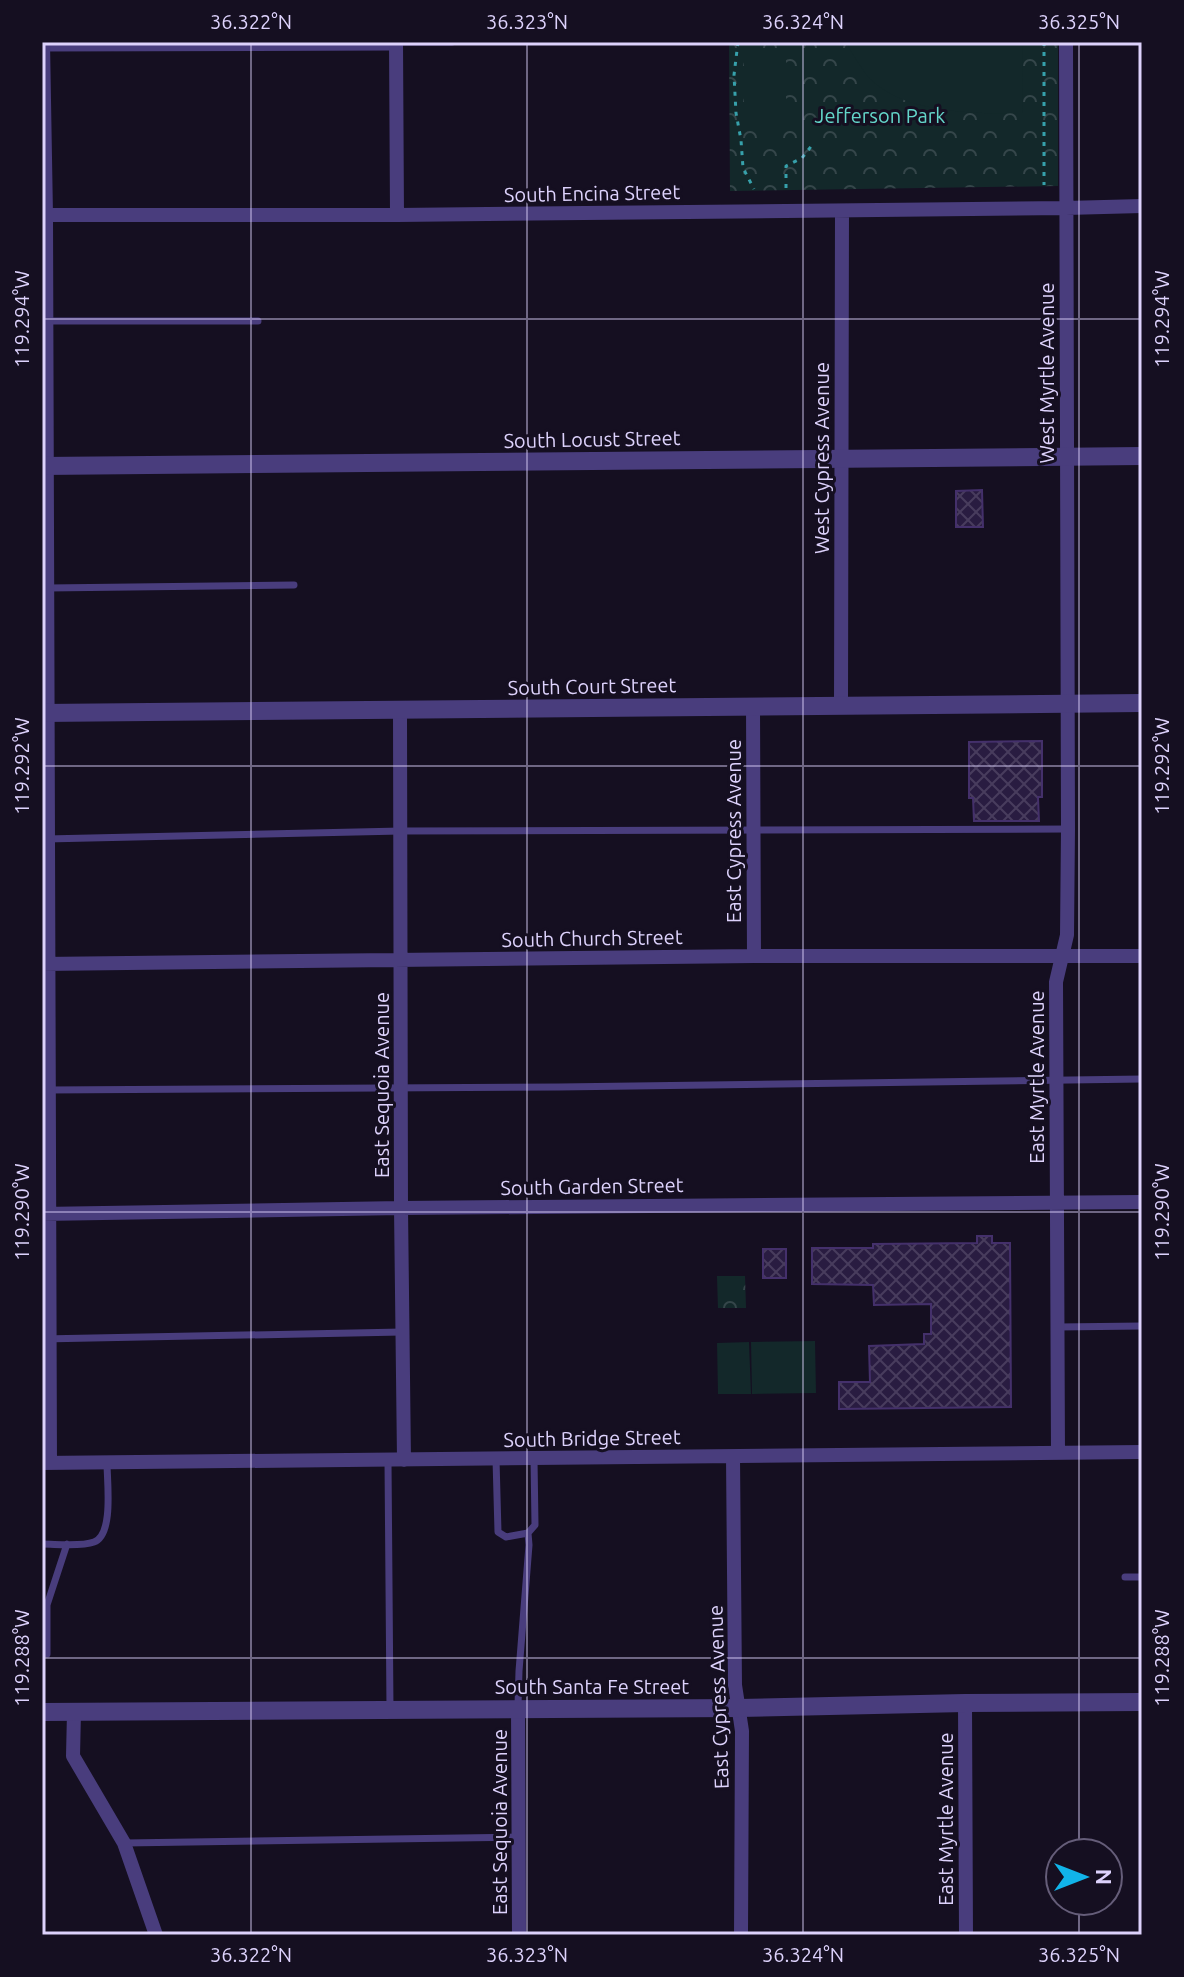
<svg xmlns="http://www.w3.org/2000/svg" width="1184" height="1977" font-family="Ubuntu,sans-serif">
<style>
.park{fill:url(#park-crowns)}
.garden{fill:#13282a}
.building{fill:url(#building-cross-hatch);stroke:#44306b;stroke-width:2}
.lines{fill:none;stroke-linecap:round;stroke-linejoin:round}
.path{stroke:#37a1ab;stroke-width:3;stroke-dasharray:4 6;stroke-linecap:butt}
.service{stroke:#493d7d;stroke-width:7}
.minor{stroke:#493d7d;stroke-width:14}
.tertiary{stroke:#493d7d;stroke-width:18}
.ticks{fill:none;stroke:#ddd2fc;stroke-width:2;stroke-opacity:0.45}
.labels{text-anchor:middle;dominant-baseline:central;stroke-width:6;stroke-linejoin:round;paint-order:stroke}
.park-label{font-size:20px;fill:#64d6ca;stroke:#150f21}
.street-label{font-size:20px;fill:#ddd2fc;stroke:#150f21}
.neatline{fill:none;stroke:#ddd2fc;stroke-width:3}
.ticks-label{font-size:20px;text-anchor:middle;fill:#ddd2fc}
</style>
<defs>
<pattern id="park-crowns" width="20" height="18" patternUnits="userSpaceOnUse" patternTransform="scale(2)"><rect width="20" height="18" fill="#13282a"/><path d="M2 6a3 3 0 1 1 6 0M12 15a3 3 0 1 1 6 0" fill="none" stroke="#35464a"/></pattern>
<pattern id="building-cross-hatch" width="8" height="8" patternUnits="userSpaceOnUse" patternTransform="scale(2)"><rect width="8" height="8" fill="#291c41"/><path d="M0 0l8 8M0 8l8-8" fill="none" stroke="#483c5d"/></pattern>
</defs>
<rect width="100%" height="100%" fill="#150f21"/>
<path class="park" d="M729 42H1058V186L730 191Z
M717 1276H745L746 1308H718Z"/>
<path class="garden" d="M847 42H1023L1022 113C975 114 906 114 870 79 866 75 863 69 859 64 855 57 849 50 847 42Z
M744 54H786V120H744Z
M815 1341 816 1393 752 1394 751 1342Z
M749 1342 751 1394H718L717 1343Z"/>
<path class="building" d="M982 490 983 527H956V491Z
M1042 741V797H1038L1039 821H974L973 798H969V742Z
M977 1236H992V1243H1010L1011 1407 839 1409V1382H870L869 1346 924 1344V1334H931V1304L874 1305 873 1285 812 1284V1248H873V1244L977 1243Z
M763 1249H786V1278H763Z"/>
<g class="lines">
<path class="path" d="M738 42 734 75 736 113 741 140 743 168 754 189
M1044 42V185
M786 188V166L802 158 813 144"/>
<path class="service" d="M396 42H452
M42 48 396 47
M44 321H258
M48 588 294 585
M46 839 401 831 1068 829
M48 1090 559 1087 1142 1079
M1058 1327 1142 1326
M42 1339 402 1332
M496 1459 498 1532 506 1537 528 1533 535 1525 534 1459
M388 1461 390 1709
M42 1544C56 1544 81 1547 94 1542 114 1535 107 1481 107 1463
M1125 1577H1142
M47 1654V1605L67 1544
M518 1706 519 1671 529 1545 528 1533
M125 1843 519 1837"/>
<path class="minor" d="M43 42 46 215 50 1463
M396 42 397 215
M42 215H397L1066 208 1142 206
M841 705 842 211
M753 706 754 956
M400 710 401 1208 404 1460
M42 964 754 956H1142
M42 1214 401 1208 1142 1202
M1058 1452 1056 982 1067 935 1068 829 1066 42
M733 1457 735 1685 742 1731 741 1935
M42 1463 1142 1452
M965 1703 966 1935
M518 1708 519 1935
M74 1712 73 1756 124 1843 156 1935"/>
<path class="tertiary" d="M42 466 1142 456
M42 713 1142 703
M42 1712 739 1708 965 1703 1142 1702"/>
</g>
<path class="ticks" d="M251 42V1935M527 42V1935M803 42V1935M1079 42V1853M42 319H1142M42 766H1142M42 1212H1142M42 1658H1142M1079 1901V1935"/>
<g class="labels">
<g class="park-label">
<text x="880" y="115">Jefferson Park</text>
</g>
<g class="street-label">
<text transform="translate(592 193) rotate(-1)">South Encina Street</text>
<text transform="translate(1046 373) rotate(-90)">West Myrtle Avenue</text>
<text transform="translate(592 439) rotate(-1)">South Locust Street</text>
<text transform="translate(821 458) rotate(-90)">West Cypress Avenue</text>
<text transform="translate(592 686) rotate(-1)">South Court Street</text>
<text transform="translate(733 831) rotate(-90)">East Cypress Avenue</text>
<text transform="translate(592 938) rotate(-1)">South Church Street</text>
<text transform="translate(1036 1077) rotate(-90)">East Myrtle Avenue</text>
<text transform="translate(381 1085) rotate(-90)">East Sequoia Avenue</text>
<text transform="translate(592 1186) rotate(-1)">South Garden Street</text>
<text transform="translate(592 1438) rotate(-1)">South Bridge Street</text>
<text x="592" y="1686">South Santa Fe Street</text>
<text transform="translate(718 1697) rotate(-92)">East Cypress Avenue</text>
<text transform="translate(945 1819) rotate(-90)">East Myrtle Avenue</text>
<text transform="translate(499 1822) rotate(-90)">East Sequoia Avenue</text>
</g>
</g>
<rect width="1184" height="1977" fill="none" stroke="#150f21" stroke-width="88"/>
<g transform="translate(1084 1877) rotate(90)"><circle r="38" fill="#150f21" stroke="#655d79" stroke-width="2"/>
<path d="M0-6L14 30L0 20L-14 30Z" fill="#11b4e9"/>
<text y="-12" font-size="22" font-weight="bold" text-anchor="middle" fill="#ddd2fc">N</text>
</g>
<rect x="44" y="44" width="1096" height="1889" class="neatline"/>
<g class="ticks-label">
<text x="251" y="29">36.322°N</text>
<text x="527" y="29">36.323°N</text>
<text x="803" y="29">36.324°N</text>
<text x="1079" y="29">36.325°N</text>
<text transform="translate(1162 319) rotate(-90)" y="7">119.294°W</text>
<text transform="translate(22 319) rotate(-90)" y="7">119.294°W</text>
<text transform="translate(1162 766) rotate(-90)" y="7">119.292°W</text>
<text transform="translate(22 766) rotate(-90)" y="7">119.292°W</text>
<text transform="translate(1162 1212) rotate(-90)" y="7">119.290°W</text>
<text transform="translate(22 1212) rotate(-90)" y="7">119.290°W</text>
<text transform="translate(22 1658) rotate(-90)" y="7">119.288°W</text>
<text transform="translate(1162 1658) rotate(-90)" y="7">119.288°W</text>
<text x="251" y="1962">36.322°N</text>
<text x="527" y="1962">36.323°N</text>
<text x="803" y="1962">36.324°N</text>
<text x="1079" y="1962">36.325°N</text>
</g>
</svg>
